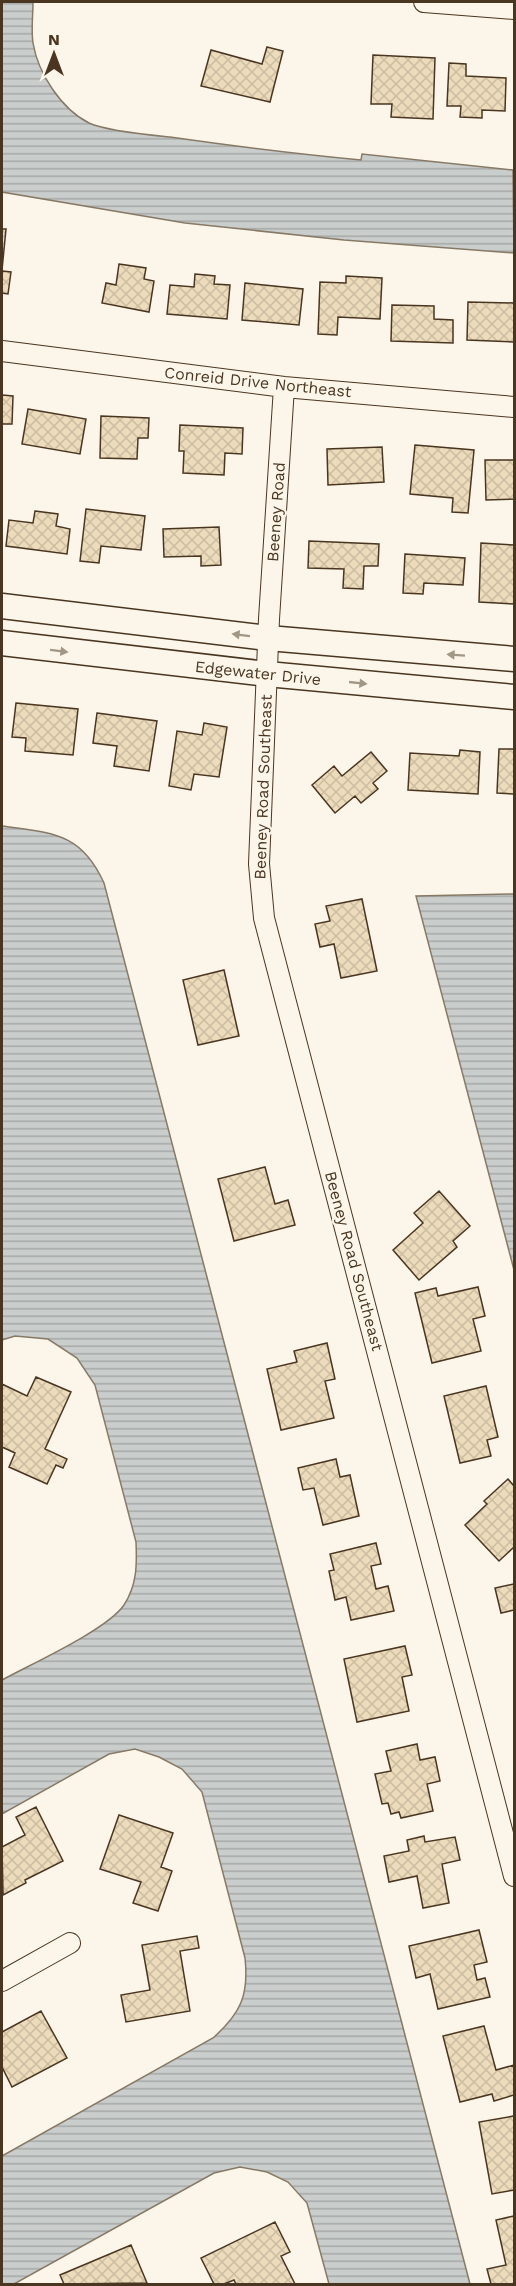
<svg xmlns="http://www.w3.org/2000/svg" width="516" height="2286" font-family="'Work Sans',sans-serif">
<style>
.water{fill:url(#water-rules);stroke:#887966;stroke-width:1.5}
.building{fill:url(#building-cross-hatch);stroke:#4a3520;stroke-width:1.5}
.lines{fill:none;stroke-linecap:round;stroke-linejoin:round}
.minor-casing{stroke:#4a3520;stroke-width:22}
.tertiary-casing{stroke:#4a3520;stroke-width:27}
.minor{stroke:#fbf6e9;stroke-width:20}
.tertiary{stroke:#fbf6e9;stroke-width:24}
.oneway{fill:#a29684}
.labels{text-anchor:middle;dominant-baseline:central;stroke-width:4.5;stroke-linejoin:round;paint-order:stroke}
.street-label{font-size:16px;fill:#4a3520;stroke:#fbf6e9}
</style>
<defs>
<pattern id="water-rules" width="6" height="5" patternUnits="userSpaceOnUse" patternTransform="scale(1.5)"><rect width="6" height="5" fill="#c9cecd"/><path d="M0 2.5h6" fill="none" stroke="#a5a8a6"/></pattern>
<pattern id="building-cross-hatch" width="8" height="8" patternUnits="userSpaceOnUse" patternTransform="scale(1.5)"><rect width="8" height="8" fill="#ecdcbc"/><path d="M0 0l8 8M0 8l8-8" fill="none" stroke="#ccbda1"/></pattern>
</defs>
<rect width="100%" height="100%" fill="#fbf6e9"/>
<path class="water" d="M2 2H33C33 15 31 30 33 43 38 73 61 109 89 123 106 131 149 135 170 137 233 146 297 154 361 160L362 154 513 170 514 253 344 240 185 223 2 192Z
M2 826C52 833 81 832 104 883L470 2284H329L307 2203 288 2182 267 2172 240 2167 214 2173 14 2284H2V2156L213 2038C241 2013 249 1995 245 1958L202 1792 182 1769 159 1757 135 1749 109 1754 2 1814V1680C31 1664 107 1630 124 1605 137 1585 137 1565 136 1542L95 1385 77 1358 48 1339 15 1336 2 1340Z
M514 894V1270L416 896Z"/>
<path class="building" d="M267 47 283 51 270 102 201 86 211 50 262 64Z
M373 55 435 58 433 119 391 117 392 104H371Z
M449 63 466 64V76L506 78 505 111 482 110V118L460 117 461 106H447Z
M2 229H6L2 270Z
M119 264 146 268 144 279 154 281 149 312 102 303 106 283 116 285Z
M2 271 11 272 8 294 2 293Z
M195 274 215 276 214 284 230 285 227 319 167 314 170 285 194 287Z
M346 276 382 278 380 319 338 317 337 335 318 334 320 282 346 283Z
M245 283 303 289 299 325 242 320Z
M468 302 514 303V342L467 340Z
M392 305 434 306V319L453 320V343L391 341Z
M2 395 13 396 12 424H2Z
M28 409 86 419 80 454 22 444Z
M101 416 149 418 148 438H138L137 459 100 458Z
M180 425 243 428 242 454 225 453 224 475 183 473 184 451H179Z
M415 445 474 450 468 513 452 512 453 498 410 494Z
M382 447 384 482 328 485 327 449Z
M485 460H514V499L486 500Z
M86 509 145 516 141 550 101 546 99 563 80 561Z
M35 511 58 514 56 526 70 529 67 554 6 546 9 520 33 523Z
M219 527 221 565 201 566V556L164 557 163 529Z
M309 541 379 544 378 566H364L363 589 343 588 344 569 308 568Z
M481 543 514 545V604L479 602Z
M405 554 465 558 463 585 424 583 423 594 403 593Z
M16 703 78 709 73 755 25 751 26 738 12 737Z
M97 713 157 721 149 771 114 766 117 746 93 743Z
M204 723 227 727 219 777 194 774 191 790 169 786 177 731 202 735Z
M499 749H514V794L497 793Z
M460 750 480 752 478 794 408 790 410 753 459 756Z
M371 752 387 771 373 783 378 789 361 803 355 796 335 813 312 785 334 766 342 776Z
M362 899 377 971 341 978 334 944 320 947 315 924 330 921 326 906Z
M224 970 239 1036 198 1045 183 980Z
M265 1167 275 1204 288 1200 295 1225 234 1241 218 1179Z
M439 1191 470 1226 453 1241 457 1247 419 1280 393 1250 423 1223 414 1213Z
M478 1287 485 1316 473 1319 481 1351 432 1363 415 1293 436 1288 438 1296Z
M327 1343 335 1379 325 1381 334 1418 281 1430 267 1369 297 1362 294 1351Z
M36 1377 71 1392 45 1449 67 1459 63 1468 56 1465 47 1484 9 1467 15 1453 2 1447V1384L27 1396Z
M486 1386 498 1437 487 1440 491 1456 460 1463 444 1396Z
M336 1459 340 1477 350 1475 359 1516 323 1525 314 1488 303 1490 298 1468Z
M508 1479 514 1486V1547L499 1561 465 1525 487 1504 484 1501Z
M376 1543 381 1564 371 1566 376 1589 388 1586 394 1611 351 1620 346 1597 335 1600 329 1571 334 1570 330 1554Z
M514 1584V1610L501 1613 495 1588Z
M405 1646 412 1675 402 1677 409 1711 357 1722 344 1659Z
M417 1744 420 1760 435 1757 440 1781 427 1784 433 1811 401 1818 399 1812 391 1814 388 1803 382 1804 375 1774 391 1771 386 1751Z
M36 1807 63 1861 25 1880 26 1883 3 1895 2 1847 25 1835 16 1817Z
M119 1815 173 1833 161 1867 172 1871 158 1911 133 1903 141 1882 100 1869Z
M424 1836 425 1842 455 1837 460 1860 442 1864 449 1903 423 1908 417 1876 389 1882 384 1856 409 1851 407 1840Z
M479 1930 487 1962 474 1965 477 1980 485 1978 490 1997 438 2009 430 1974 416 1978 409 1946Z
M197 1936 199 1948 180 1951 190 2011 126 2022 121 1995 150 1990 142 1945Z
M41 2011 67 2058 12 2087 2 2067V2032Z
M484 2026 496 2070 514 2065V2095L494 2101 492 2094 460 2102 443 2036Z
M514 2116V2190L492 2194 479 2122Z
M514 2216V2284H491L487 2269 506 2265 496 2220Z
M275 2222 290 2252 281 2256 295 2284H236L234 2280 224 2284H214L201 2258Z
M131 2245 147 2283 64 2284 60 2275Z"/>
<g class="lines">
<defs>
<path id="minor" d="M424 2 514 9
M2 351 284 387 514 407
M284 387 269 619 259 864 264 918 514 1876
M2 1981 70 1943"/>
<path id="tertiary" d="M2 606 268 638 514 659
M2 643 267 674 514 697"/>
</defs>
<use href="#minor" class="minor-casing"/>
<use href="#tertiary" class="tertiary-casing"/>
<use href="#minor" class="minor"/>
<use href="#tertiary" class="tertiary"/>
</g>
<defs><path id="oneway-solid" d="M-6-.8H1V-3.2L6.5 0L1 3.2V.8H-6Z" transform="scale(1.5)"/></defs>
<g class="oneway">
<use href="#oneway-solid" transform="translate(241 635) rotate(-173)"/>
<use href="#oneway-solid" transform="translate(59 651) rotate(7)"/>
<use href="#oneway-solid" transform="translate(456 655) rotate(-176)"/>
<use href="#oneway-solid" transform="translate(358 683) rotate(6)"/>
</g>
<g class="labels">
<g class="street-label">
<text transform="translate(258 382) rotate(6)">Conreid Drive Northeast</text>
<text transform="translate(276 512) rotate(-86)">Beeney Road</text>
<text transform="translate(258 673) rotate(6)">Edgewater Drive</text>
<text transform="translate(263 787) rotate(-88)">Beeney Road Southeast</text>
<text transform="translate(354 1261) rotate(75)">Beeney Road Southeast</text>
</g>
</g>
<rect width="516" height="2286" fill="none" stroke="#4a3520" stroke-width="6"/>
<g transform="translate(54 54)" stroke="#fbf6e9" stroke-width="4.5" paint-order="stroke">
<path d="M0-4.5L10 22L0 15L-10 22Z" fill="#4a3520"/>
<text y="-9" font-size="16" font-weight="bold" text-anchor="middle" fill="#4a3520">N</text>
</g>
</svg>
